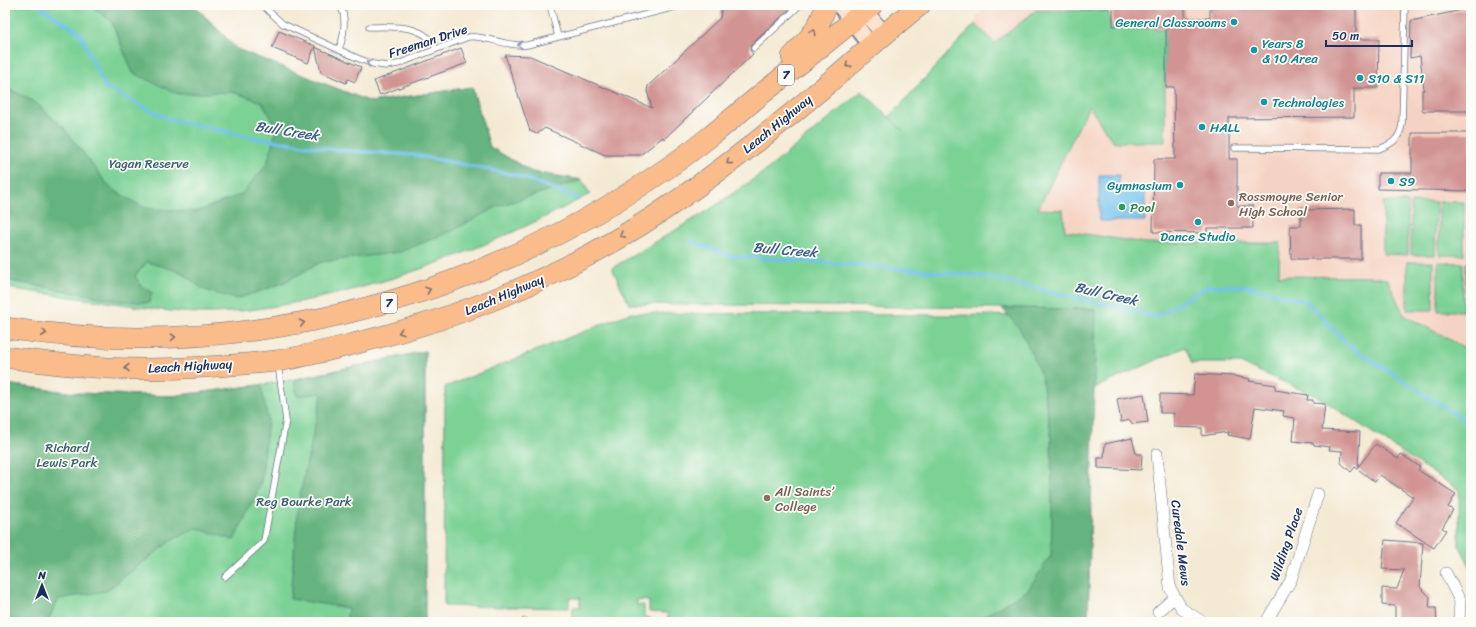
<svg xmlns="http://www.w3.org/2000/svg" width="1476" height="627" font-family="Sriracha,sans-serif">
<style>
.built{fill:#f5d3c2}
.green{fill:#7cd195;stroke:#4c807a}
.forest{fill:#65b37e;stroke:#40716e}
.water{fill:#72c2ed;stroke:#4678a6}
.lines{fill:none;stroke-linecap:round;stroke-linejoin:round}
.stream{stroke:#72c2ed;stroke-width:3.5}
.building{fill:#d19493}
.lane-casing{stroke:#677087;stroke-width:7}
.street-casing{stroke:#677087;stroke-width:12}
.secondary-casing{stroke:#677087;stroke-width:18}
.highway-casing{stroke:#677087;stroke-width:22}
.lane{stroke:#fff;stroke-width:5.5}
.street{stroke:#fff;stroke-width:11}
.secondary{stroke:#fde4d1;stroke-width:16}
.highway{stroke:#fabc8b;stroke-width:21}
.oneway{stroke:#7f6e72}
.oneway2{stroke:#8d97ae}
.culture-dot{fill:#0f9aa8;stroke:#fdfcf7;stroke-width:1.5}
.education-dot{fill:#8d6e63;stroke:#fdfcf7;stroke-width:1.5}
.leisure-dot{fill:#2e9e5b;stroke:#fdfcf7;stroke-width:1.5}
.labels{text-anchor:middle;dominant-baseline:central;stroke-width:3.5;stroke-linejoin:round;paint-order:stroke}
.shield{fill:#fdfcf7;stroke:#5f6c8c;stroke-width:1}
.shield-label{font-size:12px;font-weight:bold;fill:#1b2f5e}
.culture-label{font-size:13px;fill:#0d838f;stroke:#fdfcf7;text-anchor:start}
.street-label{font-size:13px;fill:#1b2f5e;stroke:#fdfcf7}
.park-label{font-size:13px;fill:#38606e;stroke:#fdfcf7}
.education-label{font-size:13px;fill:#785e54;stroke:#fdfcf7;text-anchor:start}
.leisure-label{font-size:13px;fill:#27864d;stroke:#fdfcf7;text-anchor:start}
.water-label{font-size:14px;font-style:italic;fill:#355b89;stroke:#fdfcf7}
</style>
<rect width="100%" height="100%" fill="#fdfcf7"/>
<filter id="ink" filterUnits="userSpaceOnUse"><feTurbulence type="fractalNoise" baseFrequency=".025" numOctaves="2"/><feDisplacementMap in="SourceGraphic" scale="8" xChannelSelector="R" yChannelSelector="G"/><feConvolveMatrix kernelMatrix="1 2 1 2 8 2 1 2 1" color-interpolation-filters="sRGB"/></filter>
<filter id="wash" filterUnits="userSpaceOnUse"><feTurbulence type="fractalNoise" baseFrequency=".012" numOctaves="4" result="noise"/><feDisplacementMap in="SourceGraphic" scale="16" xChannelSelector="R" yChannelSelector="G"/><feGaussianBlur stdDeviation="0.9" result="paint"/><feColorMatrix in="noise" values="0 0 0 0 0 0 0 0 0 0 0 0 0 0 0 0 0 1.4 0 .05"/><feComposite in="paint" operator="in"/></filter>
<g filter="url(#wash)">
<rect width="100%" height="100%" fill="#f4ead4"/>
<path class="built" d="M988 5H1471V351L1404 315 1387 279 1374 277 1279 276 1280 243 1146 242 1064 231 1038 236 975 24 976 17Z"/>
<path class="green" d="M13 5H194L237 49 371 102 472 87 490 147 532 172 582 180 590 194C498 243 402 282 299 302 271 307 243 312 214 313 181 314 147 308 114 303 78 298 41 293 5 288V24H7Z
M1036 10 1108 11 1111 27 1165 29V142H1113L1089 106 1038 209 1063 210 1065 231 1146 243H1280L1279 276 1374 277 1387 279 1404 315 1471 351V568L1459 545V490L1320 398 1240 363H1192L1185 347 1093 389 1088 622H668V613L649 612V601L637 600V605H644V617L650 618V622H573V607H580V598H569V608L444 606 445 387 630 313 1094 316 1095 309 629 304 612 268 709 210 768 169 862 91 903 131 889 117 975 24 995 43Z
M1383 202H1408V255L1383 254Z
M1411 202H1436L1435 255H1411Z
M1439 202H1464V255H1439Z
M1433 262V310H1407V262Z
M1438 262 1463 263V311H1438Z
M1466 263H1471V311H1466Z
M425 351V622H5V384L74 393 173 396 281 382Z"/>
<path class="forest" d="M90 5H194L237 49 371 102 472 87 490 147 532 172 582 180 496 207 452 231 400 252 321 262 281 284 236 299 204 290 181 272 147 262 135 276 141 286 152 292 149 303 121 301 5 280V87L35 102 64 128 110 188 145 208 196 212 242 194 267 164 277 127 262 102 232 92 178 94 133 73 111 21Z
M1002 308 1096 309 1088 622H974L1028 590 1051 555 1052 513 1051 435 1041 375 1021 331Z
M425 351V622H346L348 608 290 599 298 504 322 393 297 396 294 380Z
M5 384 74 393 172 396 261 385 268 420 261 484 234 540 196 528 169 542 106 591 59 599 47 622H5Z"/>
<path class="water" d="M1099 175H1119V192H1145V221H1099Z"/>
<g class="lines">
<path class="stream" d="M38 5 80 33 105 87 166 118 249 137 337 150 415 155 516 175 578 198
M690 241 731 256 861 265 989 277 1156 317 1208 286H1245L1306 301 1348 345 1471 424"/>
</g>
<g id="blocks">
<path class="building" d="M722 5H794L751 45 750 50 753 54 664 139 663 137 640 155H605L545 128 537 134 530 131 505 55 530 56 652 108 647 91 648 86 720 18Z
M1113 5H1185V18H1210V7L1356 5V39H1379L1378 88H1354V117L1229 118V159H1237V206H1253V228H1207V233L1153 232 1154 159H1175L1174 87H1166V27L1113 26Z
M1471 8V111H1422V90H1424L1420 56 1410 58 1411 21Z
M279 31 315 46 308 63 272 48Z
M315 47 361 67 355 82 348 79 346 83 321 72Z
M461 48 467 63 380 95 374 81Z
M1412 133H1471V191L1378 189V173H1412Z
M1355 209V225H1361V259H1291L1290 226H1301V210Z
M1195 374 1233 376 1250 379 1249 381 1276 385 1275 390 1308 395 1307 400H1313V403L1325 404 1322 430 1360 432 1358 467 1376 444 1398 459 1401 454 1420 467 1418 470 1456 494 1448 507 1453 510 1442 528 1446 530 1434 548 1396 523 1413 497 1380 475 1375 482 1355 467 1351 472 1341 463 1342 451 1329 450 1330 447 1314 445 1313 443 1293 441 1295 418 1283 416 1284 411 1255 407 1250 439 1227 435 1228 432 1202 436V428L1174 427V413H1160V394L1193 395Z
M1144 394 1148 422 1132 424 1130 420 1121 422 1117 399Z
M1132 438 1136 454H1142L1141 470 1098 468V458H1104L1105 444Z
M1385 540 1423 543 1420 587 1430 597 1429 608H1436L1437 622H1395V606L1382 605V588L1397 589 1404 570 1382 569Z"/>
</g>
</g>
<g filter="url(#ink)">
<use href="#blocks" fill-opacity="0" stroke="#677087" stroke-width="1"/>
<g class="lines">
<defs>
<path id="lane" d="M262 5 283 24 357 58 373 64 386 66 398 64 468 37C487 35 504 47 527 45L683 5
M550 5 558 37
M369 27C390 27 426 23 436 49
M754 48 800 5
M339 49C344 37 347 17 340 5
M1234 148 1379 149C1392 144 1399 140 1402 125L1405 5
M225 577 264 541 286 420 278 365
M525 622V621"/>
<path id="street" d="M1157 454 1170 588 1182 609 1203 622
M1446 573 1460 601 1459 622
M1158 612 1175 597
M1266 622 1291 580 1318 494"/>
<path id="secondary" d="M840 5 871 46
M859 5 884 34"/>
<path id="highway" d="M792 57C807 41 821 26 826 5
M5 328C236 363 468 304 660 173 695 150 727 123 759 96 797 66 835 36 872 5
M5 357C39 362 73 366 107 368 163 371 220 367 276 361 304 357 333 349 361 342 475 314 585 266 681 198 731 163 780 124 826 85 858 58 888 30 920 5"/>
</defs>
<use href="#lane" class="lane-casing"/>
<use href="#street" class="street-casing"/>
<use href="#secondary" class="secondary-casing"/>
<use href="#highway" class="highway-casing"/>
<use href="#lane" class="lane"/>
<use href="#street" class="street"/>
<use href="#secondary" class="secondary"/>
<use href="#highway" class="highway"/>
</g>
<defs><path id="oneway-chevron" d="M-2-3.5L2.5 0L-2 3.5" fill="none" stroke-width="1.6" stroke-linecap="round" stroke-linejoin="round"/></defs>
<g class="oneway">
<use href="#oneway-chevron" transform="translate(813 32) rotate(-53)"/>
<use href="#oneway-chevron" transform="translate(848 65) rotate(139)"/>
<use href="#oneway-chevron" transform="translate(729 162) rotate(143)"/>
<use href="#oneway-chevron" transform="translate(622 235) rotate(150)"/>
<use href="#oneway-chevron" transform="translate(428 290) rotate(-19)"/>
<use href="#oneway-chevron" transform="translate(302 323) rotate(-12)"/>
<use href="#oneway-chevron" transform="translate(401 332) rotate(163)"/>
<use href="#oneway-chevron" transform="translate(44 333) rotate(7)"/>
<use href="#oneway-chevron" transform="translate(173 337) rotate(-3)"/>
<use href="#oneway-chevron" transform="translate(127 368) rotate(180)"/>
</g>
<g class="oneway2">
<use href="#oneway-chevron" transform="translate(520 45) rotate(176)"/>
<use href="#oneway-chevron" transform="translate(369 63) rotate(-161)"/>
</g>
</g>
<g class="culture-dot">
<circle cx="1234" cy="22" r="4"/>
<circle cx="1254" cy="50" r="4"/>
<circle cx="1360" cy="78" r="4"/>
<circle cx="1264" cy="102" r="4"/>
<circle cx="1202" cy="127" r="4"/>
<circle cx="1391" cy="181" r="4"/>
<circle cx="1180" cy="185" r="4"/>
<circle cx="1198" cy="222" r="4"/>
</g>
<g class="education-dot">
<circle cx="1231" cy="203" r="4"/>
<circle cx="767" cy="498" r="4"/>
</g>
<circle class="leisure-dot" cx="1122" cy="207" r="4"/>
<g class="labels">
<g class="shield">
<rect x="778" y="65" width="16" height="20" rx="3"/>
<rect x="381" y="293" width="16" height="20" rx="3"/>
</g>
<g class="shield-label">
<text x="786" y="75">7</text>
<text x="389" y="303">7</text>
</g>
<g class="culture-label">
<text x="1226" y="22" text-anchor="end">General Classrooms</text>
<text x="1262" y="43">Years 8<tspan x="1262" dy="15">&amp; 10 Area</tspan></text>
<text x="1368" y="78">S10 &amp; S11</text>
<text x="1272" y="102">Technologies</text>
<text x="1210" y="127">HALL</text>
<text x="1399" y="181">S9</text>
<text x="1172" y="185" text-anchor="end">Gymnasium</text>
<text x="1198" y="236" text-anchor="middle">Dance Studio</text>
</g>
<g class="street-label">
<text transform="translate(428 41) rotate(-18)">Freeman Drive</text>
<text transform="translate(777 124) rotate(-39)">Leach Highway</text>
<text transform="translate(504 295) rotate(-23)">Leach Highway</text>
<text transform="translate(190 366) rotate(-3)">Leach Highway</text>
<text transform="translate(1181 543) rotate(83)">Curedale Mews</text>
<text transform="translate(1286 544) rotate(-71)">Wilding Place</text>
</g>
<g class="park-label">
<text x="149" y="163">Yagan Reserve</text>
<text x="67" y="447">Richard<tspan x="67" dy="15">Lewis Park</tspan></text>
<text x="304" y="501">Reg Bourke Park</text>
</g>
<g class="education-label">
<text x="1239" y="196">Rossmoyne Senior<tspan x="1239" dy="15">High School</tspan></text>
<text x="775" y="491">All Saints’<tspan x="775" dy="15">College</tspan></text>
</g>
<g class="leisure-label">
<text x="1130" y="207">Pool</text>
</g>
<g class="water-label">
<text transform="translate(287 131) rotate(9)">Bull Creek</text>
<text transform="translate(785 250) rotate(5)">Bull Creek</text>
<text transform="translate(1106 294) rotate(13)">Bull Creek</text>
</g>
</g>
<rect width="1476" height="627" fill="none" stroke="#fdfcf7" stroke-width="20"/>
<g transform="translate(42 585)" stroke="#fdfcf7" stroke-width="3" paint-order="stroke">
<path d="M0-3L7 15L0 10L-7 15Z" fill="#1b2f5e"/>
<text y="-6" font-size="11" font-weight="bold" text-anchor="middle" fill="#1b2f5e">N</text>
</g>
<path d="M1326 40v6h86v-6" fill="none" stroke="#1b2f5e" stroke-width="2"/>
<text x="1332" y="40" font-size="12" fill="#1b2f5e" stroke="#fdfcf7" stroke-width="3" paint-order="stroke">50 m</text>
</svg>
